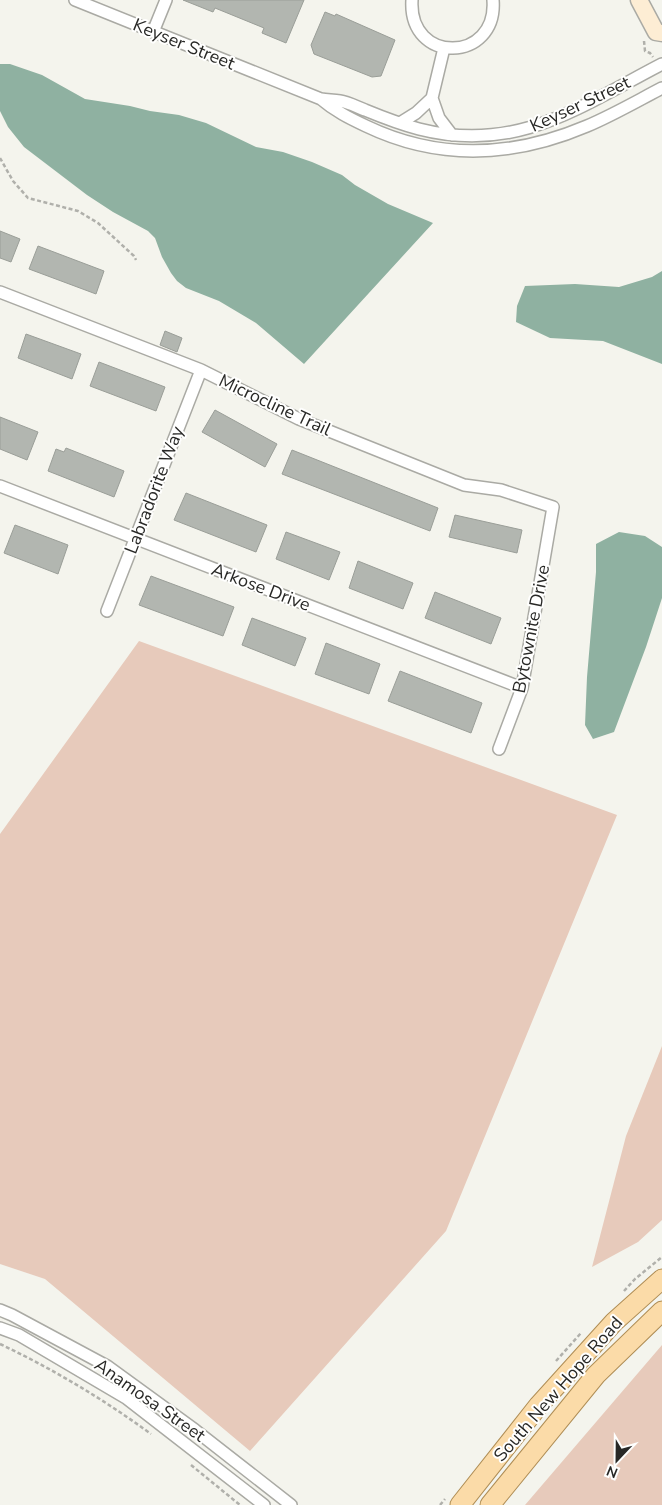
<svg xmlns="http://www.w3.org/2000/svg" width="662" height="1505" font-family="'Nunito Sans',sans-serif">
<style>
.green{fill:#e7cabb}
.water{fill:#8fb1a1}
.building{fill:#b2b6b0;stroke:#9a9e98}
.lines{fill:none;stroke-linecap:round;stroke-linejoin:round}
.street-casing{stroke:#aaaaa4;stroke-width:14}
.secondary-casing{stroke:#aaaaa4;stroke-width:19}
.primary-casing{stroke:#af8d55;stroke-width:21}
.path{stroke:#b0b0ab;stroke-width:2.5;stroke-dasharray:4 2.5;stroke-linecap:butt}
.street{stroke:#fff;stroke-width:11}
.secondary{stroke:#fdedd4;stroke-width:16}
.primary{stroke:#fbdba8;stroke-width:19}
.labels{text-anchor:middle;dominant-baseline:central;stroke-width:4;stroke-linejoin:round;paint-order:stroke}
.street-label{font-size:18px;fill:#282826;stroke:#fffffe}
</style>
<rect width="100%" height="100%" fill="#f4f4ed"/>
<path class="green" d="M139 641 617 815 446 1231 250 1451 45 1279 0 1264V834Z
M662 1046V1220L638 1242 592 1267 626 1136Z
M662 1345V1505H525Z"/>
<path class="water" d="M0 64H10L42 75 85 99 130 106 150 111 179 115 206 123 256 147 283 152 312 162 342 175 355 185 388 204 433 223 304 364 256 323 219 301 186 288 177 281 171 273 162 257 155 238 148 231 113 212 87 195 24 147 8 127 0 111Z
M662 271V364L603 341 550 338 516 322 517 306 525 286 575 284 619 287 652 277Z
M619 532 645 536 662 547V598L646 647 614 732 593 739 585 725 587 677 596 572V544Z"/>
<path class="building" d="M183 0H304L286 43 262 33 264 28 215 8 213 12Z
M325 12 335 16 336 14 395 40 381 76 372 77 314 54 311 45Z
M0 231 20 239 11 262 0 258Z
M38 246 104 271 96 294 29 269Z
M165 331 182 338 177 352 160 345Z
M26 334 81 354 72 379 18 358Z
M99 362 165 387 156 411 90 386Z
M215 410 277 444 265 467 202 432Z
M0 417 38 432 27 460 0 449Z
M66 448 124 471 114 497 48 471 56 449 64 452Z
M292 450 438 508 430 531 282 474Z
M186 493 267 525 256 552 174 520Z
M455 515 522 530 517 553 449 537Z
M15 525 68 545 58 574 4 553Z
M286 532 340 552 329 580 276 559Z
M358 561 413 583 403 609 349 588Z
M151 576 234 607 223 636 139 605Z
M435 592 501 618 491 644 425 618Z
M252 618 306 638 295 666 242 645Z
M326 643 380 664 369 694 315 674Z
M400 671 482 703 471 733 388 701Z"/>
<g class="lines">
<defs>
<path id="street" d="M75 0 321 99C335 111 349 118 366 126 439 161 514 157 587 126 613 115 637 101 662 88
M412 0C408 65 498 63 493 0
M153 32 166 0
M432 98 439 118 452 135
M321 99C327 100 333 100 340 101 348 102 357 107 365 110 382 117 400 124 419 129 517 154 579 107 662 64
M400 123 416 113 432 98 444 48
M0 292 201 370 299 419 464 485 501 490 553 507 522 688 499 749
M0 486 522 688
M107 611 201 370
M0 1310 12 1315 107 1366 195 1430 291 1505
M0 1328 19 1335 126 1398 264 1505"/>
<path id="secondary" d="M639 0 656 32 662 33"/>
<path id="primary" d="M460 1505 539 1405 614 1322 662 1279
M490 1505 596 1375 662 1311"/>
</defs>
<use href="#street" class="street-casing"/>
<use href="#secondary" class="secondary-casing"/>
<use href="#primary" class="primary-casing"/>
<path class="path" d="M644 41 645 51 650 53 653 57
M0 158 13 181 28 198 78 211 98 223 134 256 136 260
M624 1291 635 1279 662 1257
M0 1344C53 1369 103 1399 151 1434
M556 1361 581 1333
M191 1465 240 1505
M440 1505 445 1499"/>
<use href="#street" class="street"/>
<use href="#secondary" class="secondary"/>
<use href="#primary" class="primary"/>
</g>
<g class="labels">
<g class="street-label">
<text transform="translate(184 44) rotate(22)">Keyser Street</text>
<text transform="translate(580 104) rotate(-25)">Keyser Street</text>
<text transform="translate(275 405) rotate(25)">Microcline Trail</text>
<text transform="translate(154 490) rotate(-69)">Labradorite Way</text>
<text transform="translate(261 587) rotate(21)">Arkose Drive</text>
<text transform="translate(531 629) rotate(-79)">Bytownite Drive</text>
<text transform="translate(558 1389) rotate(-49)">South New Hope Road</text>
<text transform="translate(150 1400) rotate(35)">Anamosa Street</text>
</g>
</g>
<g transform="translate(617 1460) rotate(202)" stroke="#fffffe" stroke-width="4" paint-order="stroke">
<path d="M0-4L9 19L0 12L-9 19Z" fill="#282826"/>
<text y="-8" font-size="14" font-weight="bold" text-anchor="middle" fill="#282826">N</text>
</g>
</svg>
